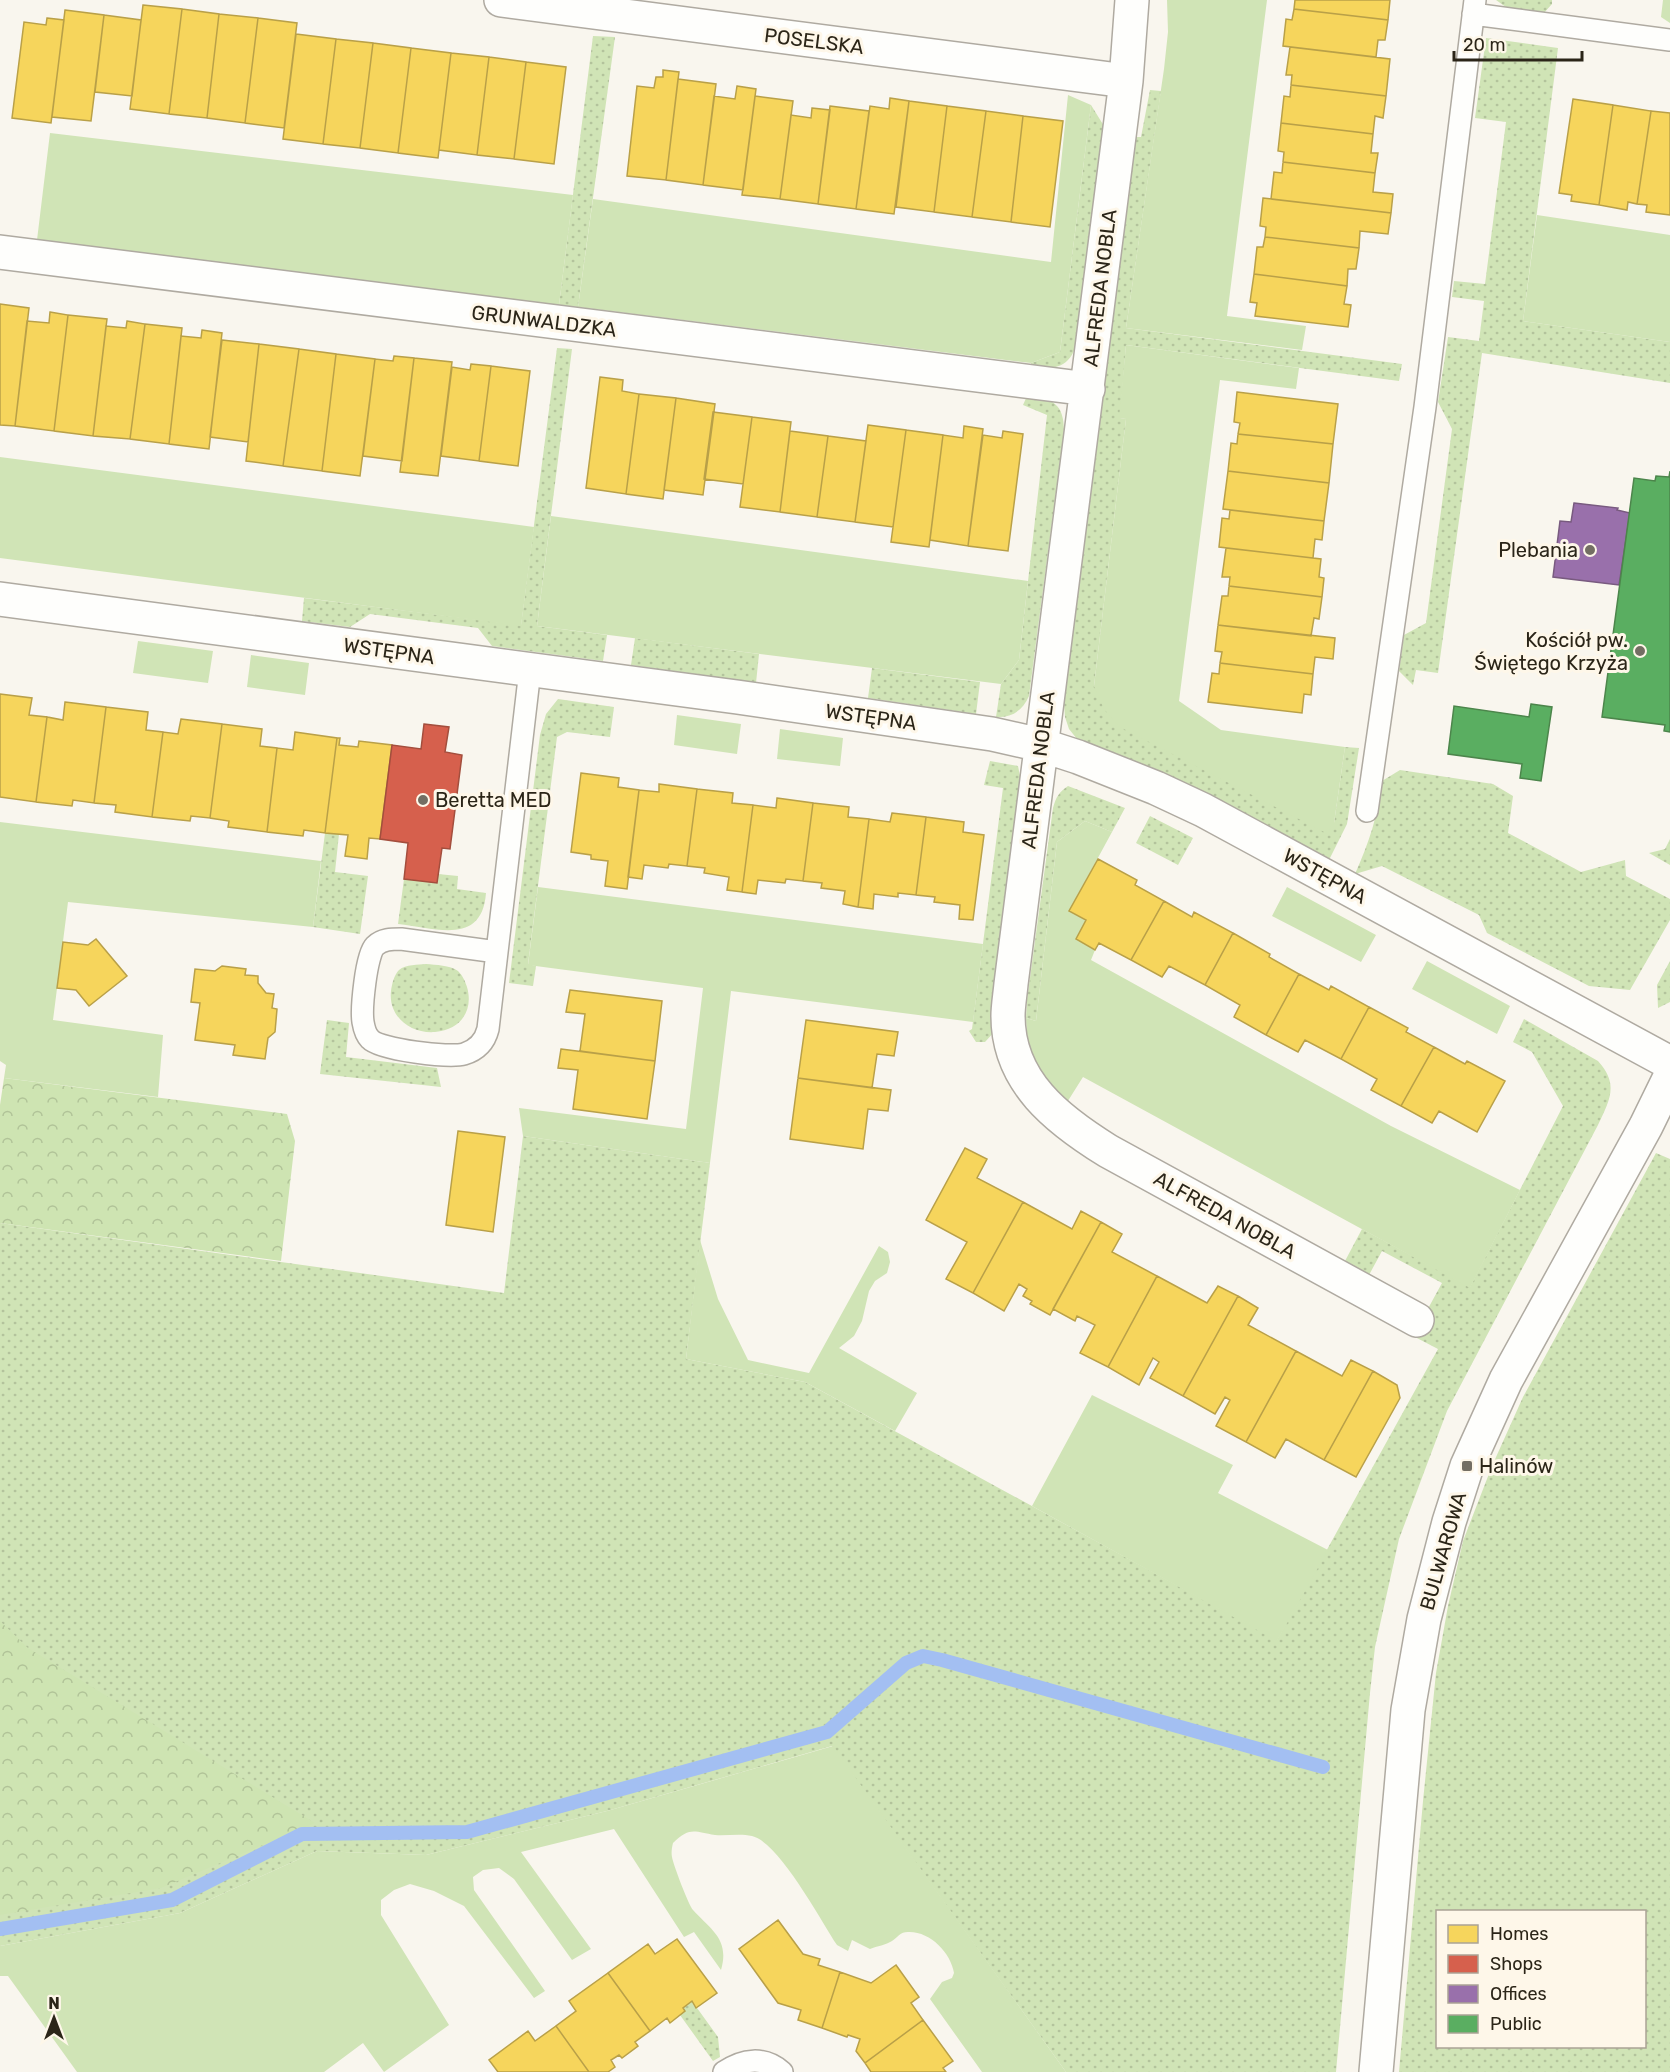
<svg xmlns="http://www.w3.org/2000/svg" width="1670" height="2072" font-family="Rubik,sans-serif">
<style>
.grass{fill:url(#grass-dots);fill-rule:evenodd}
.forest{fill:url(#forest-crowns)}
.garden{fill:#d0e4b6}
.homes{fill:#f6d55c;stroke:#b9a048;stroke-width:1.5}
.shops{fill:#d6604d;stroke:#a34e3d;stroke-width:1.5}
.offices{fill:#9970ab;stroke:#785a7f;stroke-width:1.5}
.public{fill:#5aae61;stroke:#4c854b;stroke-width:1.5}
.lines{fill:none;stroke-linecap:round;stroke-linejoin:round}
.stream{stroke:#a3bff2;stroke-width:14}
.lane-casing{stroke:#afaaa1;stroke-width:24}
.street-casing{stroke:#afaaa1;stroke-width:36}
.secondary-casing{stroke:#afaaa1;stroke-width:36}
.lane{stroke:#fefefc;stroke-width:21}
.street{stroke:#fefefc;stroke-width:33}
.secondary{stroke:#fefefc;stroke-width:33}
.poi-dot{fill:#736e63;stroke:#fef7e9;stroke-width:2}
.labels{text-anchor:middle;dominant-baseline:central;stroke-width:6;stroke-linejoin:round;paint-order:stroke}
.street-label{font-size:20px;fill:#2b2518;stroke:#fef7e9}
.poi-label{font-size:20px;fill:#2b2518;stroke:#fef7e9;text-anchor:end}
</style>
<defs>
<pattern id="grass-dots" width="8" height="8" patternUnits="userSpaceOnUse" patternTransform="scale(1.5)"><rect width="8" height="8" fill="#d0e4b6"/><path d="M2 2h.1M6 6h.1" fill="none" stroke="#b3c39c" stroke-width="1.8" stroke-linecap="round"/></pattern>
<pattern id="forest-crowns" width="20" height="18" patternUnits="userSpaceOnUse" patternTransform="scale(1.5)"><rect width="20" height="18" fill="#cee4b2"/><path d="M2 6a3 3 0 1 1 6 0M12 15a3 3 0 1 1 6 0" fill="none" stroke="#b1c398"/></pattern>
</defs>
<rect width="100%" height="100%" fill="#f9f6ee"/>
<path class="grass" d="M1496 0H1552V4L1543 14 1510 10Z
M593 36 615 37 578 307 559 305Z
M1486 38 1558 48 1523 321 1670 342V383L1482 353 1438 673 1416 670 1413 685 1399 671 1404 635 1426 623 1452 429 1438 402 1448 337 1479 341 1484 301 1452 297 1454 281 1485 284 1506 122 1475 118Z
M1150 90 1161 91 1126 328 1402 364 1399 381 1126 345 1120 418 1126 419 1094 686 1334 823 1345 747 1359 748 1347 824 1329 860 1201 791 1134 761 1077 739 1069 729 1065 717 1063 691 1096 449 1136 137H1141Z
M1091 105 1104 126 1077 342C1070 369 1055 368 1030 370L1031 363 1060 352Z
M557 348 572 349 537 626 607 635 603 661 492 646 478 628 370 614 350 627 302 621 304 598 521 625Z
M1027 396C1053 398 1064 404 1064 431L1029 696C1023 710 1012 718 996 717L1001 684 1019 660 1047 415 1023 405Z
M635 638 759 654 756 683 631 665Z
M872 668 980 682 976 714 868 698Z
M558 699 614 707 610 737 567 732 557 737 528 964 536 966 533 986 509 983 540 735 546 714Z
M990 761 1018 766 1021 781 994 985 993 1004 995 1031 985 1042H976L969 1031 972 1029 1003 788 984 785Z
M1400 770 1493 784 1513 796 1508 833 1581 872 1625 860 1626 876 1670 899V920L1630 990 1589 986 1487 933 1479 915 1382 866 1355 874C1369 842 1378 816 1382 781Z
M1068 786 1125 808 1112 832 1085 821 1057 842 1036 1021 1026 1018 1027 1000 1053 808C1056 797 1059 792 1068 786Z
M1150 816 1193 838 1178 865 1136 843Z
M325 833 339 834 335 872 368 876 360 934 313 927Z
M1670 839V865L1649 853 1665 849Z
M438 874 458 876 457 889 486 893C482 946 436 928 398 924L404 879 437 883Z
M1670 961V1002L1658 1008 1657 985Z
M426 964C436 965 450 965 458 971 463 976 465 981 467 987 474 1011 460 1030 435 1032 411 1034 388 1017 391 991 392 984 394 975 399 970 406 964 418 965 426 964Z
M1524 1019 1598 1061C1619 1084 1610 1100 1598 1125L1447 1411 1399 1539 1375 1647 1370 1693 1336 2072H1066L832 1746 607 1811 426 1855 317 1851 180 1913 0 1946V1223L504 1293 523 1136 710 1163 686 1359 805 1382 1277 1640 1438 1349 1413 1336 1442 1283 1382 1251 1369 1275 1345 1261 1362 1229 1470 1287 1563 1106 1532 1052 1513 1042Z
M327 1020 349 1023 346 1057 437 1068 441 1087 320 1074Z
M1656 1153 1670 1159V2072H1399L1423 1801 1436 1673 1448 1606 1463 1541 1492 1466 1523 1397ZM1438 1912H1644V2046H1438Z
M692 2001 718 2037 720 2057 713 2061 680 2015 685 2011 683 2008Z"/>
<path class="forest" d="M4 1078 287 1114 295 1141 281 1261 0 1223V1105Z
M0 1621 28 1648 315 1823 161 1888 0 1915Z"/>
<path class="garden" d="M1167 0H1267L1227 316 1306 326 1302 350 1126 328 1164 69 1168 32Z
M1663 0H1670V23L1661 17Z
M1068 95 1091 105 1060 352 1031 363 578 307 593 199 1051 262Z
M50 133 573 195 559 305 37 240Z
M1537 215 1670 235V342L1523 321Z
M1126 345 1299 368 1296 389 1220 380 1179 701 1221 730 1345 747 1334 823 1326 833 1118 726 1104 709 1094 686 1126 419 1119 418Z
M0 457 534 527 521 626 0 558Z
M551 516 1028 581 1019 660 1001 684 537 626Z
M138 641 213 651 208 683 133 673Z
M251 655 309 663 305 695 247 687Z
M677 715 741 724 737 754 674 745Z
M780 729 843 738 840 766 777 759Z
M1085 821 1112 832 1069 911 1086 920 1076 939 1095 950 1091 960 1391 1126 1520 1190 1470 1288 1083 1077 1066 1104C1035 1073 1028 1062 1026 1018L1036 1021 1057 842Z
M0 822 321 861 313 927 68 902 53 1020 163 1035 158 1097 4 1078 6 1065 0 1061Z
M538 887 983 944 973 1022 731 991 710 1163 523 1136 519 1108 686 1129 703 988 528 965Z
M1287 887 1376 935 1361 962 1272 916Z
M1427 961 1510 1006 1497 1034 1412 989Z
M700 1240 718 1299 748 1360 809 1373 879 1246 888 1252 890 1262 887 1273 875 1281 869 1291 862 1321 854 1336 839 1348 917 1393 895 1431 805 1382 686 1359Z
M1092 1395 1233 1465 1218 1493 1328 1550 1277 1641 1032 1506Z
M833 1746 1066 2072H982L930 1999 942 1982 952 1978 954 1973C951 1953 930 1931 908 1932 900 1932 898 1937 892 1941 886 1945 877 1946 870 1949L852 1940 848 1951 837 1945C821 1921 779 1842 752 1836 740 1833 727 1836 715 1835 695 1832 690 1826 673 1843 672 1847 671 1853 672 1857 673 1864 689 1906 693 1910 711 1930 730 1939 721 1970L694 1932 684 1937 614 1829 521 1852 591 1949 572 1960 514 1879 499 1868 483 1870 473 1877 474 1890 545 1991 534 1998 464 1906 434 1891 410 1884 394 1890 381 1900V1915L449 2025 384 2072 363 2043 324 2072H77L8 1976H0V1946L180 1913 317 1851 426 1855 607 1811Z"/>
<path class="homes" d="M1295 0H1390L1388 20 1294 9Z
M143 5 182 9 169 114 130 109Z
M182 9 219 14 207 118 169 114Z
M1294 9 1388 20 1385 40H1378L1376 57 1283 46 1286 19 1292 20Z
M65 10 104 15 91 121 52 117Z
M219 14 258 18 245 123 207 118Z
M104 15 141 20 132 96 95 92Z
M47 18 64 20 51 123 12 118 24 22 46 25Z
M258 18 297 23 284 128 245 123Z
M296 34 336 39 323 144 283 139Z
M336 39 373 43 360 148 323 144Z
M373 43 411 48 398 153 360 148Z
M1290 47 1390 59 1386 96 1291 85 1292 75H1286Z
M411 48 451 53 438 158 398 153Z
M451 53 489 57 477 155 439 150Z
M489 57 526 62 514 159 477 155Z
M526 62 566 67 554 164 514 159Z
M663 70 679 72 666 180 627 176 637 86 654 88 656 77H663Z
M678 79 716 84 703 185 666 180Z
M1291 85 1386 96 1383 118 1375 116 1373 134 1281 123 1284 96 1290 97Z
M737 86 756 89 743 190 703 185 714 96 735 99Z
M755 96 793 101 780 199 742 195Z
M890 98 909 101 894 214 856 209 870 106 889 109Z
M1573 99 1613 105 1599 205 1571 201 1572 195 1559 193Z
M909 101 947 106 934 212 896 207Z
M1613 105 1651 111 1637 204 1628 202 1627 210 1599 205Z
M830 106 869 111 856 209 818 204Z
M947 106 986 111 972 217 934 212Z
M812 108 830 110 818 204 780 199 791 115 811 118Z
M986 111 1023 116 1011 222 972 217Z
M1651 111 1670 113V215L1646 212 1647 205 1637 204Z
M1023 116 1063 121 1050 227 1011 222Z
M1281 123 1373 134 1371 153H1378L1375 173 1283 162 1284 152 1278 151Z
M1283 162 1375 173 1373 192 1393 194 1391 213 1271 199 1274 172 1282 173Z
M1263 198 1391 213 1388 234 1360 231 1359 248 1265 237 1266 227 1260 226Z
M1265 237 1359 248 1356 269H1348L1347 286 1254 274 1257 247H1263Z
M1254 274 1347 286 1344 304 1351 305 1348 327 1255 316 1257 303 1250 302Z
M0 304 29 308 15 426 0 425Z
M50 312 68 315 54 431 15 426 27 321 49 323Z
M68 315 107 319 93 436 54 431Z
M127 321 145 324 130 439 93 436 106 326 126 328Z
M145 324 182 328 169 444 130 439Z
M202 330 222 333 209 449 169 444 181 336 201 338Z
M222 340 259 344 248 442 210 437Z
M259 344 299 349 283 466 246 461Z
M299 349 336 354 322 471 283 466Z
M336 354 375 359 360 476 322 471Z
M394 356 414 358 402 461 363 456 375 359 393 361Z
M414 358 452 362 438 476 400 472Z
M471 364 491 366 479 461 441 456 452 367 470 370Z
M491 366 530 371 518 466 479 461Z
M600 377 623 380 622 391 639 394 626 494 586 488Z
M1237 392 1338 404 1333 444 1238 434 1240 423 1234 422Z
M639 394 676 398 663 499 626 494Z
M676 398 715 404 703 495 664 490Z
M713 412 752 417 743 484 704 479Z
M752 417 791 422 780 512 740 507Z
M868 425 906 430 893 527 855 522Z
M964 426 983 429 968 546 930 540 943 435 963 438Z
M906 430 943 435 929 547 891 542Z
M790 431 828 436 817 517 780 512Z
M1003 431 1023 434 1008 551 968 546 983 435 1002 438Z
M1238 434 1333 444 1329 483 1228 471 1231 443 1237 444Z
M828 436 866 441 855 522 817 517Z
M1228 471 1329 483 1324 521 1223 509Z
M1230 510 1324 521 1322 540 1315 539 1313 558 1219 547 1222 518 1229 519Z
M1226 548 1321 559 1319 577 1324 578 1322 597 1229 586 1230 577H1222Z
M1229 586 1322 597 1319 619 1314 618 1311 636 1218 625 1222 596H1228Z
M1218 625 1335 638 1333 659 1315 657 1313 674 1220 663 1222 652 1215 651Z
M1220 663 1313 674 1311 695 1304 694 1302 713 1208 702 1212 673 1219 674Z
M0 694 32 698 29 715 47 717 36 802 0 797Z
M65 702 106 707 94 803 73 800 72 806 36 802 47 717 63 720Z
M106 707 148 712 146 730 163 732 152 817 115 812 116 805 94 803Z
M181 719 222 724 210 818 191 816 190 821 152 817 163 732 178 734Z
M222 724 262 729 260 746 277 748 267 832 228 827 229 821 210 818Z
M295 732 337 738 325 833 304 830 303 836 267 832 277 748 293 750Z
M337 738H340L339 745 358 747 359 741 392 745 380 839 369 838 367 859 345 856 348 835 325 833Z
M581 773 619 778 618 787 639 790 627 889 605 886 608 861 591 859V855L571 852Z
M659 784 697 789 687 866 669 864 668 868 644 865 642 879 628 877 639 790 659 792Z
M697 789 733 793 732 803 753 805 742 892 727 890 729 877 704 873 705 868 687 866Z
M777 798 813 803 803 881 786 879 785 883 758 880 756 894 742 892 753 805 776 808Z
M813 803 849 807 848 817 869 819 858 907 843 904 845 891 821 888 822 883 803 881Z
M892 813 926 817 916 895 898 893V897L874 894 873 909 858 907 869 819 890 822Z
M926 817 964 822 963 832 984 835 973 920 959 919 960 905 934 902 935 897 916 895Z
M1098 859 1137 880 1135 885 1164 901 1131 960 1099 943 1095 950 1076 939 1086 920 1069 911Z
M1164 901 1192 917 1194 912 1233 933 1205 985 1169 966 1162 977 1131 960Z
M1233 933 1270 954 1269 957 1299 974 1266 1035 1234 1017 1240 1005 1205 985Z
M96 939 127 976 89 1006 76 990 57 988 63 942 88 945Z
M222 966 246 969 245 975 258 976V983L266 993 274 994 272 1008 277 1009 275 1032 268 1038 265 1059 233 1055 235 1045 195 1040 200 1003 191 1002 195 969 215 971Z
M1299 974 1329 990 1331 986 1369 1007 1341 1059 1305 1040 1298 1052 1266 1035Z
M570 990 662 1001 655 1061 580 1051 585 1014 566 1012Z
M1369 1007 1408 1028 1406 1032 1434 1047 1401 1106 1371 1090 1377 1079 1341 1059Z
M806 1020 898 1032 894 1056 877 1054 872 1088 798 1078Z
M1434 1047 1465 1064 1467 1061 1505 1081 1477 1132 1439 1111 1432 1123 1401 1106Z
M561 1049 655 1061 647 1119 573 1109 578 1070 558 1068Z
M798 1078 891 1090 888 1111 868 1109 863 1149 790 1139Z
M458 1131 505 1137 493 1232 446 1225Z
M965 1148 987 1159 977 1178 1023 1202 973 1293 946 1279 967 1242 926 1220Z
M1023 1202 1072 1229 1081 1211 1101 1222 1050 1315 1030 1304 1032 1301 1023 1296 1027 1289 1019 1284 1004 1311 973 1293Z
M1101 1222 1122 1234 1112 1252 1157 1276 1108 1367 1080 1353 1095 1325 1077 1316 1075 1321 1053 1309Z
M1157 1276 1207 1303 1218 1286 1238 1296 1183 1396 1150 1378 1159 1362 1153 1358 1139 1385 1108 1367Z
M1238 1296 1258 1308 1248 1325 1296 1351 1246 1442 1216 1426 1230 1400 1225 1397 1215 1414 1183 1396Z
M1296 1351 1342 1376 1351 1360 1373 1371 1324 1460 1286 1439 1275 1458 1246 1442Z
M1373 1371 1397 1385 1400 1398 1356 1477 1324 1460Z
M778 1920 803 1954 820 1959 818 1965 840 1972 822 2028 798 2020 801 2010 778 2003 739 1949Z
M677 1939 717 1993 696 2008 692 2001 683 2008 685 2011 670 2023 667 2018 650 2031 608 1973 648 1944 655 1954Z
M896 1965 919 1997 911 2003 923 2020 865 2063 856 2051 860 2039 848 2035 847 2037 822 2028 840 1972 871 1983Z
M608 1973 650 2031 635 2042 638 2046 622 2058 619 2055 611 2060 615 2067 608 2072H589L556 2026 576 2011 569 2001Z
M923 2020 953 2061 943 2068 946 2072H871L865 2063Z
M556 2026 589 2072H498L489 2060 528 2031 535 2041Z"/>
<path class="shops" d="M424 724 449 727 445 752 462 755 450 849 442 848 437 883 404 879 408 843 380 839 392 745 421 749Z"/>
<path class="offices" d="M1574 503 1618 508 1617 510 1630 513 1619 585 1553 577 1560 521 1571 522Z"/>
<path class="public" d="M1670 471V732L1664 731 1665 725 1602 717 1634 478 1655 481 1656 476 1669 477Z
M1531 704 1552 707 1541 781 1520 778 1522 764 1448 754 1454 706 1529 717Z"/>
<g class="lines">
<path class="stream" d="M0 1929 172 1900 302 1834 467 1832 827 1732 906 1663 923 1656 942 1660 1323 1767"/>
<defs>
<path id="lane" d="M1473 14 1670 40
M1367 811 1425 407 1475 0
M497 952 401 939C392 939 382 939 375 946 366 955 361 1009 363 1022 364 1028 366 1035 370 1039 380 1050 450 1058 464 1054 477 1050 485 1041 488 1029L530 670
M724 2072C743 2059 764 2056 782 2072"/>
<path id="street" d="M501 0 1126 81
M1132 0 1126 81 1011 984C1010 995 1008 1006 1008 1016 1008 1082 1058 1120 1108 1151L1417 1320
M0 252 1088 389
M0 599 737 697 992 734 1041 745 1078 757 1156 788 1203 810 1670 1063"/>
<path id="secondary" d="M1376 2072 1408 1710 1424 1619 1449 1522 1467 1466 1506 1380 1646 1126 1670 1077"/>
</defs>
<use href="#lane" class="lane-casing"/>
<use href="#street" class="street-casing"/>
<use href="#secondary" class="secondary-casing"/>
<use href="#lane" class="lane"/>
<use href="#street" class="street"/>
<use href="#secondary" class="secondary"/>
</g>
<g class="poi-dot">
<circle cx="1590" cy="550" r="6"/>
<circle cx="1640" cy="651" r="6"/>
<circle cx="423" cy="800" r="6"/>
<rect x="1461" y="1460" width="12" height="12" rx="3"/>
</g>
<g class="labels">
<g class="street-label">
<text transform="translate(814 41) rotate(7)">POSELSKA</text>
<text transform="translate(1100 288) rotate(-83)">ALFREDA NOBLA</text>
<text transform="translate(544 321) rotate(7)">GRUNWALDZKA</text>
<text transform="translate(389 651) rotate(8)">WSTĘPNA</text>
<text transform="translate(871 717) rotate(8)">WSTĘPNA</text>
<text transform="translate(1038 770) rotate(-83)">ALFREDA NOBLA</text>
<text transform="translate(1325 876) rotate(29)">WSTĘPNA</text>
<text transform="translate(1225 1215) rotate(29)">ALFREDA NOBLA</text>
<text transform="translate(1443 1551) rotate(-74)">BULWAROWA</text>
</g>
<g class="poi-label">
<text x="1578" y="550">Plebania</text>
<text x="1628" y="640">Kościół pw.<tspan x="1628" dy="23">Świętego Krzyża</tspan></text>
<text x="435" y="800" text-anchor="start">Beretta MED</text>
<text x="1479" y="1466" text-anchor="start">Halinów</text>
</g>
</g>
<rect x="1436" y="1910" width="210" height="138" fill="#fef7e9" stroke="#aaa395" stroke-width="1.5"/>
<rect x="1448" y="1925" width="30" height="18" fill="#f6d55c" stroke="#aaa395" stroke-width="1.5"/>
<text x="1490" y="1940" font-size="18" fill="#2b2518">Homes</text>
<rect x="1448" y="1955" width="30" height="18" fill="#d6604d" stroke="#aaa395" stroke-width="1.5"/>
<text x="1490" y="1970" font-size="18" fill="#2b2518">Shops</text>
<rect x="1448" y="1985" width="30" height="18" fill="#9970ab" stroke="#aaa395" stroke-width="1.5"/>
<text x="1490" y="2000" font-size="18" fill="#2b2518">Offices</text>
<rect x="1448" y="2015" width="30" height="18" fill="#5aae61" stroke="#aaa395" stroke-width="1.5"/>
<text x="1490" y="2030" font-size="18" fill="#2b2518">Public</text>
<g transform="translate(54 2018)" stroke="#fef7e9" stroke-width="4.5" paint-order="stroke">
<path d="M0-4.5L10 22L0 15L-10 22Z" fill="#2b2518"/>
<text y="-9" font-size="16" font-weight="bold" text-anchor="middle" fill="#2b2518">N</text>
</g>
<path d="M1454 51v9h128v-9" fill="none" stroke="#2b2518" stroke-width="3"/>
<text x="1463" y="51" font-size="18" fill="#2b2518" stroke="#fef7e9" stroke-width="4.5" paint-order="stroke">20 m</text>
</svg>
